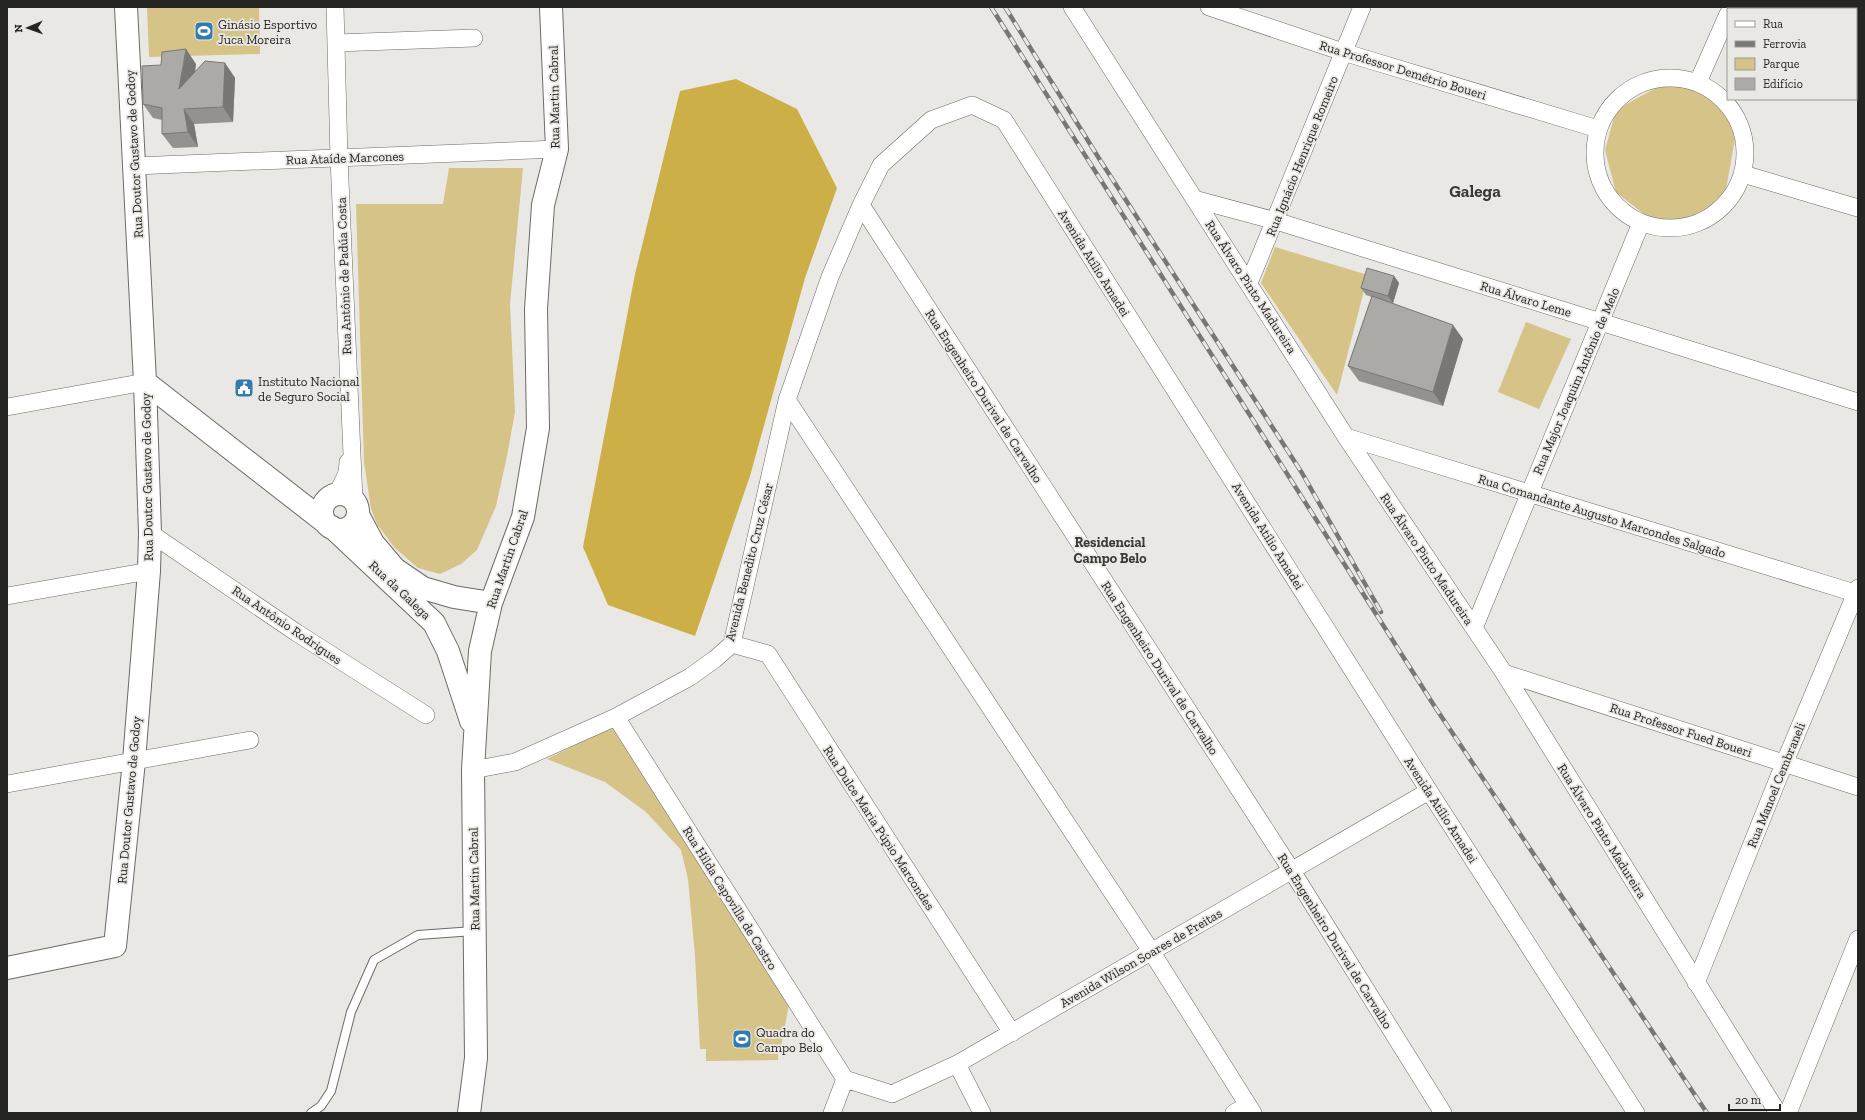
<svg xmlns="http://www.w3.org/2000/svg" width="1865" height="1120" font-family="'Zilla Slab',serif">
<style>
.green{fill:#d5c388}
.forest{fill:#cdaf47}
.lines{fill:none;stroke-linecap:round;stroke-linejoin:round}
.lane-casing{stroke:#6c6b67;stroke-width:10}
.street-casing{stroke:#6c6b67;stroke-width:18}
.secondary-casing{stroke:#6c6b67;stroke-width:24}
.lane{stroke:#fff;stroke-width:8}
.street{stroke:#fff;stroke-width:17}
.secondary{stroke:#fff;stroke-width:22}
.rail-casing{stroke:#777774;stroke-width:4.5}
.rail{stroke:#eae8e4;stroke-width:3;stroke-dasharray:9;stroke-linecap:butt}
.wall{fill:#93928f}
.shaded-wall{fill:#787774}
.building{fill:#abaaa6;stroke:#787774}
.labels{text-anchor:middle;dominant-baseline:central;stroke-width:3.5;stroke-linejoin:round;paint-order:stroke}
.poi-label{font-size:13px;fill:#252523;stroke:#eae8e4;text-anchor:start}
.street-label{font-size:13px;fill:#252523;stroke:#eae8e4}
.neighbourhood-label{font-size:14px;font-weight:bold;fill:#3a3936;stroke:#eae8e4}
.district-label{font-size:17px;font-weight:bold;fill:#3a3936;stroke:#eae8e4}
</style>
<rect width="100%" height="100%" fill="#eae8e4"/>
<path class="green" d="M147 7H259L260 54 149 57Z
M1668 81 1713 98 1736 133 1724 201 1685 221 1650 219 1616 192 1605 150 1616 110Z
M449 168H523L510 304 515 412 507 456 496 506 477 550 461 564 440 574 418 568 394 547 377 524 371 509 364 462 356 204H443Z
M1275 247 1368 275 1337 395 1261 283Z
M1526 322 1571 339 1539 409 1498 392Z
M613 726 789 1004 780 1052H778V1060L706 1061V1049H700L695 956 688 879 681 850 646 812 605 782 547 759Z"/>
<path class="forest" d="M736 79 797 109 837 188 805 278 750 476 695 636 608 605 583 547 635 274 680 91Z"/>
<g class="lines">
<defs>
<path id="lane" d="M311 1113 321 1106 331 1091 351 1012 374 960 418 935 474 931"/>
<path id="street" d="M335 7 339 158 354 500
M1072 7 1346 437 1504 673 1778 1113
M1209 7 1343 52 1598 129
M336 43 474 38
M1595 153a75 75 0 1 1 150 0a75 75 0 1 1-150 0Z
M1698 82 1728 14
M134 166 557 149
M1743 174 1858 208
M1194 199 1276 221 1858 402
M861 205 1292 871 1443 1113
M1249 283 1362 7
M787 400 1151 951 1253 1113
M7 407 145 382
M1346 437 1858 594
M337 494 347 473 348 462
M150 533 297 633 426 715
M7 596 149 571
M1474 628 1641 223
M732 644 768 654 1012 1033
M1504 673 1858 787
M616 717 845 1079
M473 770 515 762 616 717 690 677 715 659 732 644 787 400 830 277 861 205 881 165 931 120 972 105 1004 120 1429 791 1636 1113
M7 784 250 740
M1696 983 1784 764 1858 588
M957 1064 982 1113
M845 1079 892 1094 957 1064 1429 791
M832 1113 845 1079
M1234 1113 1248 1105
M1788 1113 1858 939"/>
<path id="secondary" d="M1829 7 1835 9
M1856 16H1858
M145 382 325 522
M322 512a18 18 0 1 1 36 0a18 18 0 1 1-36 0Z
M358 515 373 543 395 569 423 588 454 597 491 603
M332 527 434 623 448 651 471 721
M7 968 115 946 134 761 149 571 150 533 145 382 126 7
M469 1113 476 1058 473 770 480 651 491 603 523 517 538 428 536 309 543 205 557 149 551 7"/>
</defs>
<use href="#lane" class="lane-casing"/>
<use href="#street" class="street-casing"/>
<use href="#secondary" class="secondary-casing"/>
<use href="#lane" class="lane"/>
<use href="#street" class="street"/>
<use href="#secondary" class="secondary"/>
<defs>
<path id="rail" d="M991 7 1435 707 1707 1113
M1005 7 1100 160 1302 473 1381 612"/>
</defs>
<use href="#rail" class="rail-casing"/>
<use href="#rail" class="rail"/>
</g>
<path class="wall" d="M225 63 235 78 233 122 194 124 198 147 173 148 162 134V120L153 118 143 104 196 64 195 73Z
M1394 276 1399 283 1393 303 1463 339 1443 406 1359 381 1348 366 1372 297 1366 295 1361 288Z"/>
<path class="shaded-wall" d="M186 49 196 64 190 104 179 89Z
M225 63 235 78 233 122 223 107Z
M184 109 194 124 198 147 188 132Z
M1394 276 1399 283 1393 303 1388 296Z
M1453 325 1463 339 1443 406 1433 392Z"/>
<path class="building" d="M186 49 179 89 205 61 225 63 223 107 184 109 188 132 162 134V108L143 104 142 66 161 65 162 52Z
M1367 268 1394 276 1388 296 1361 288Z
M1372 296 1453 325 1433 392 1348 366Z"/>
<defs>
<symbol id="stadium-square" viewBox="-11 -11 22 22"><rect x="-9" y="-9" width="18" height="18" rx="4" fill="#327baf" stroke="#eae8e4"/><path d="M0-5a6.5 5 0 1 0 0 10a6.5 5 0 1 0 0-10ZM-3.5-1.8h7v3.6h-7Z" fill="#fff"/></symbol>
<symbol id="civic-square" viewBox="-11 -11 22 22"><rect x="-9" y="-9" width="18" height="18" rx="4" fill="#327baf" stroke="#eae8e4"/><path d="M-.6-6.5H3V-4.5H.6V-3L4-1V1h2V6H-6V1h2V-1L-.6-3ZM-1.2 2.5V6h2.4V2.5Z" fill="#fff"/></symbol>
</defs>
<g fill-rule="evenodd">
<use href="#stadium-square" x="193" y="20" width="22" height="22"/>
<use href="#civic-square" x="233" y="377" width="22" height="22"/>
<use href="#stadium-square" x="731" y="1028" width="22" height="22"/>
</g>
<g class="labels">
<g class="poi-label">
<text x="218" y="24">Ginásio Esportivo<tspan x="218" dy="15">Juca Moreira</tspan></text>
<text x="258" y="381">Instituto Nacional<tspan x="258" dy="15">de Seguro Social</tspan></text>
<text x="756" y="1032">Quadra do<tspan x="756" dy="15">Campo Belo</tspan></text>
</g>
<g class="street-label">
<text transform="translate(1403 70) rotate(17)">Rua Professor Demétrio Boueri</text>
<text transform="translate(554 97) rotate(-91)">Rua Martin Cabral</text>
<text transform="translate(134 154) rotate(-93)">Rua Doutor Gustavo de Godoy</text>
<text transform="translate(1302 156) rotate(-68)">Rua Ignácio Henrique Romeiro</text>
<text transform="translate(345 158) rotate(-2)">Rua Ataíde Marcones</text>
<text transform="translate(1094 263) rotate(58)">Avenida Atílio Amadei</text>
<text transform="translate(344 276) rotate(-92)">Rua Antônio de Padúa Costa</text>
<text transform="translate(1251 287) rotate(57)">Rua Álvaro Pinto Madureira</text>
<text transform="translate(1526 299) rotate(17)">Rua Álvaro Leme</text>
<text transform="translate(1576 381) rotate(-67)">Rua Major Joaquim Antônio de Melo</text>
<text transform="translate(984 396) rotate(57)">Rua Engenheiro Durival de Carvalho</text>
<text transform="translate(147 477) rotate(-91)">Rua Doutor Gustavo de Godoy</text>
<text transform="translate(1602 516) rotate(17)">Rua Comandante Augusto Marcondes Salgado</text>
<text transform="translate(1268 536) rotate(58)">Avenida Atílio Amadei</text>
<text transform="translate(507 559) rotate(-71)">Rua Martin Cabral</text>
<text transform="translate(1427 559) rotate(56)">Rua Álvaro Pinto Madureira</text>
<text transform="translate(749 562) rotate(-76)">Avenida Benedito Cruz César</text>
<text transform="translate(400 590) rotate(43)">Rua da Galega</text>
<text transform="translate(287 625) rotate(34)">Rua Antônio Rodrigues</text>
<text transform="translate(1160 668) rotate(57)">Rua Engenheiro Durival de Carvalho</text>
<text transform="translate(1681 730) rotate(18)">Rua Professor Fued Boueri</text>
<text transform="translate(1776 785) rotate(-68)">Rua Manoel Cembraneli</text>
<text transform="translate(129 800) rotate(-85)">Rua Doutor Gustavo de Godoy</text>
<text transform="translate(1441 810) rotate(57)">Avenida Atílio Amadei</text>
<text transform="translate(879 828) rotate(57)">Rua Dulce Maria Púpio Marcondes</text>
<text transform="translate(1602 831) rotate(58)">Rua Álvaro Pinto Madureira</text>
<text transform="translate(474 879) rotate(-91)">Rua Martin Cabral</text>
<text transform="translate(730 898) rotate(58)">Rua Hilda Capovilla de Castro</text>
<text transform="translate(1335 941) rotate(58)">Rua Engenheiro Durival de Carvalho</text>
<text transform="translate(1141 958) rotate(-30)">Avenida Wilson Soares de Freitas</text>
</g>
<g class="neighbourhood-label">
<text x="1110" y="542">Residencial<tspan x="1110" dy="16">Campo Belo</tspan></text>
</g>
<g class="district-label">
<text x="1475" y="191">Galega</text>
</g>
</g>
<rect width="1865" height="1120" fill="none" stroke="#252523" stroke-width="16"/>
<rect x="1727" y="8" width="130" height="92" fill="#eae8e4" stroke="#9b9a97"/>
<rect x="1735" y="21" width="20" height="6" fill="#ffffff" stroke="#9b9a97"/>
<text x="1763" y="28" font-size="12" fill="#252523">Rua</text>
<rect x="1735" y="41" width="20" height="6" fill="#777774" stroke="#9b9a97"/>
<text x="1763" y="48" font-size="12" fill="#252523">Ferrovia</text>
<rect x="1735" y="58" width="20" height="12" fill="#d5c388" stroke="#9b9a97"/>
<text x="1763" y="68" font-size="12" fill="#252523">Parque</text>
<rect x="1735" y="78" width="20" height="12" fill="#abaaa6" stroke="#9b9a97"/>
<text x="1763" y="88" font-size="12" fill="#252523">Edifício</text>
<g transform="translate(28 28) rotate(268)" stroke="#eae8e4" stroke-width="3" paint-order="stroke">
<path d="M0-3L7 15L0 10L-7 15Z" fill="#252523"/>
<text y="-6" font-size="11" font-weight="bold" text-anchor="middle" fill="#252523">N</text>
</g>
<path d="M1729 1104v6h51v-6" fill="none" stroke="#252523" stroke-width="2"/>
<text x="1735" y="1104" font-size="12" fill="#252523" stroke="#eae8e4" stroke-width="3" paint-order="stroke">20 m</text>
</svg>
